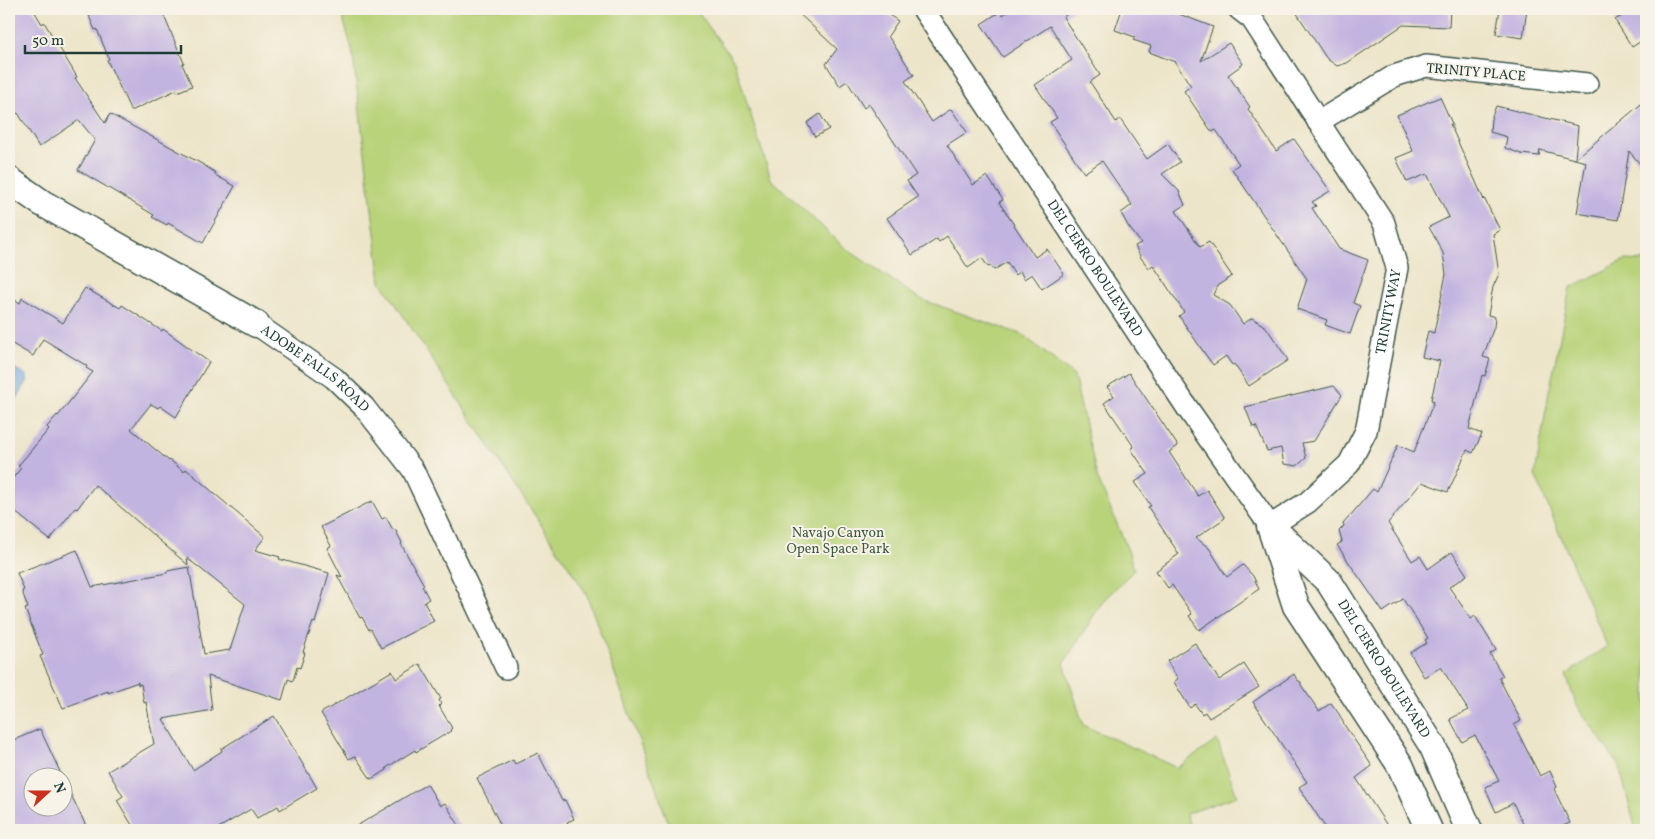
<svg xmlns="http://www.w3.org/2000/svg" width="1655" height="839" font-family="Vollkorn,serif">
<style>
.green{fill:#b8d379;stroke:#6c8856}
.water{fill:#70a5dd;stroke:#487188}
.building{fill:#c2b4e0;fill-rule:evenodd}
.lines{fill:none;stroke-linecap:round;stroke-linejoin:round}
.minor-casing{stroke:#3e564a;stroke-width:24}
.tertiary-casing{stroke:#3e564a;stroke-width:29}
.minor{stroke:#fff;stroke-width:21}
.tertiary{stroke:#fff;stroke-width:26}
.labels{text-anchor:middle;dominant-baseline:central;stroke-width:4;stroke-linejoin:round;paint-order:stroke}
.street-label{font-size:14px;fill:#1f3d34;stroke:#f7f3e8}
.park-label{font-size:14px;fill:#3e5b42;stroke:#f7f3e8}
</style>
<rect width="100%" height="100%" fill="#f7f3e8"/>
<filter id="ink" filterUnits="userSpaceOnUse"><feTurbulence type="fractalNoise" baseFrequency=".02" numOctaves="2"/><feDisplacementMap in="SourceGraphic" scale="10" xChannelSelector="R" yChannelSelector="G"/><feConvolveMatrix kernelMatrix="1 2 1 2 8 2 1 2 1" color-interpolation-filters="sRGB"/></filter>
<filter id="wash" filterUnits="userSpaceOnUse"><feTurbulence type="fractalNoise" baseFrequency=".0096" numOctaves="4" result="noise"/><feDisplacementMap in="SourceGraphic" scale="20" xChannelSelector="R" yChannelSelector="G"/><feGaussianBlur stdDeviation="1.12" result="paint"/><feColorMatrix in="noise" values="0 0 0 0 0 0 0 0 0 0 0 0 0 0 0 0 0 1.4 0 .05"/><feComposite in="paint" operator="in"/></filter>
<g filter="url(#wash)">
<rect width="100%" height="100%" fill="#ede5c9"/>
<path class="green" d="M340 9H696L734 61 771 179 845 248 920 299 1023 335 1074 376 1097 477 1128 550 1134 570 1103 601 1064 663 1083 725 1177 768 1217 740 1237 796 1186 814 1191 830H671L586 593 381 282 352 49Z
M1625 260 1646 261V830H1636L1619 766 1576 704 1566 675 1607 646 1535 475 1548 398 1570 288Z"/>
<path class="water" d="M9 365 26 375 28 380 9 412Z"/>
<g id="blocks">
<path class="building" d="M9 9H33L42 24 44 22 77 77 75 78 105 123 110 114 202 164 216 173 215 175 235 186 203 243 168 223 167 225 152 217 154 215 78 170 95 140 79 120 39 147 18 113 16 114 9 102Z
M89 9H161L184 63 182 64 192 86 177 92 176 90 131 111 107 60 109 59 97 29 95 30 89 16 92 15Z
M794 9H880L898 21 888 36 914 75 905 81 932 122 951 109 967 132 947 145 973 185 987 176 1003 200 999 202 1035 257 1047 249 1064 274 1042 289 1032 274 1024 279 1020 271 1015 275 1007 262 994 270 991 266 988 267 982 258 968 268 947 236 939 242 937 239 912 255 887 218 918 197 907 181 916 175 869 104 864 108 847 81 840 86 826 64 837 49Z
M1012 9H1075L1063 17 1100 75 1090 82 1116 122 1120 119 1147 159 1168 144 1180 162 1162 174 1179 191 1185 205 1176 211 1200 247 1209 242 1232 276 1217 286 1213 295 1230 305 1243 324 1252 318 1266 327 1288 360 1249 386 1234 364 1232 365 1226 356 1213 365 1205 354 1179 316 1184 312 1153 265 1149 268 1141 258 1135 246 1141 243 1128 226 1121 213 1132 205 1102 161 1084 173 1050 122 1057 118 1035 85 1072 60 1050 26 1003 57 981 24 1001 11 1003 15Z
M1122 9H1156L1171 14V11L1213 27 1201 61 1229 43 1243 64 1228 75 1250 107 1248 109 1276 151 1294 139 1330 191 1312 202 1316 206 1312 208 1339 249 1368 260 1353 303 1360 306 1350 334 1325 325 1327 320 1297 309 1307 279 1232 169 1239 164 1216 130 1212 132 1184 91 1191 86 1175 62 1149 52 1151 46 1133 40 1135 37 1115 30Z
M1294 9H1450L1449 27 1403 25 1347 63 1337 66 1327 59Z
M1500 9H1527L1523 38 1496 34Z
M1626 9H1646V38L1632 47 1615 20 1625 14Z
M1440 97 1453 126 1450 124 1484 200V198L1500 230 1493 234 1499 274 1493 287 1488 315 1495 317 1494 327 1483 357 1490 359 1485 376 1482 375 1469 429 1482 434 1473 453 1467 450 1448 492 1422 482 1388 523 1412 561 1420 556 1428 569 1452 552 1467 575 1449 587 1471 619 1475 616 1496 650 1490 654 1503 676 1499 678 1521 721 1514 725 1540 776 1550 771 1557 787 1554 789 1570 823 1554 830H1526L1513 803 1496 812 1485 787 1499 781 1475 735 1462 742 1450 719 1468 710 1441 667 1424 677 1410 653 1427 643 1425 640 1428 638 1403 599 1383 612 1337 545 1342 542 1339 531 1344 526 1343 524 1373 489 1377 492 1398 445 1414 452 1434 401 1431 400 1440 361 1422 357 1428 331 1434 333 1446 274 1443 253 1429 227 1449 217 1427 174 1407 182 1396 158 1413 151 1397 115Z
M1646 100V171L1629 151 1618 220 1577 213 1586 162 1540 150 1539 156 1521 154 1505 148 1507 137 1490 132 1491 119 1496 106 1578 126 1575 159Z
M820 114 829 129 815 137 807 123Z
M85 288 120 308 122 305 162 331 163 329 209 362 176 417 160 406 158 408 151 404 131 429 169 461 170 460 184 472 186 469 265 537 255 550 280 557 279 559 329 573 315 623 313 622 303 652 305 653 300 668 297 667 293 681 288 679 282 700 208 676 212 710 163 719 193 770 222 751 221 749 274 716 317 788 280 810 278 806 257 818 251 809 215 830H135L117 800 123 796 108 771 154 744 146 702 144 703 141 684 138 685V682L108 693V691L63 708 40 656 43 655 25 609 28 608 22 591 24 590 17 573 77 550 92 587 167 573V571L189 567 204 654 230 650 245 604 187 558 188 565 95 485 77 509 75 508 50 540 9 507V483L21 468 18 466 49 429 47 427 57 415 58 416 93 372 86 368 87 366 43 339 33 356 9 342V297L20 303 22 298 63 323Z
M1129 373 1178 446 1169 452 1198 496 1207 490 1225 518 1196 538 1209 548 1227 577 1243 565 1253 576 1259 589 1199 630 1189 616 1192 614 1172 585 1168 588 1156 571 1179 554 1148 507 1151 506 1135 482 1148 474 1131 449 1134 447 1104 403 1114 396 1107 387Z
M1334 386 1342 395 1314 441 1302 443 1306 458 1297 466 1284 464 1281 448 1267 451 1256 426 1253 427 1245 407Z
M372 501 382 519 386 517 393 530 395 529 402 543 401 544 424 585 422 586 429 599 424 602 434 621 381 648 371 629 369 630 362 617 360 618 337 575 342 577 327 548 331 546 321 527Z
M1195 643 1219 680 1244 664 1259 687 1209 718 1205 712 1202 714 1195 704 1190 708 1174 682 1178 679 1167 661Z
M420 664 441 699 439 700 441 704 439 706 452 728 450 730 451 731 416 752 415 750 386 768 387 770 371 779 355 756 349 759 321 713 392 671 396 679Z
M1294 674 1297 680 1301 682V685L1319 711 1331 703 1339 714 1345 726 1372 766 1356 778 1390 830H1327L1299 787 1307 782 1253 702Z
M40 729 62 776 88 830H14L9 820V742ZM32 776H62V806H32Z
M538 753 562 801 565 800 574 819 567 822 568 824 557 830H503L477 778 513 760 515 764Z
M427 784 440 806 445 803 462 830H350Z"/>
</g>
</g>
<g filter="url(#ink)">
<use href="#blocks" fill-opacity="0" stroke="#3e564a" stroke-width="1"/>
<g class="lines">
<defs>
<g id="minor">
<path id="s1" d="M923 9 1188 409 1270 526 1308 502 1349 464 1366 431 1397 268 1384 223 1252 19 1239 9"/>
<path d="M1318 122 1394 76 1426 66 1587 84"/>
<path id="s2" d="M256 324 334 378 364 407 413 470 506 668"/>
</g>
<g id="tertiary">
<path d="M9 180 42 203 256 324"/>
<path id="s3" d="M1270 526 1329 582 1433 747 1469 830"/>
<path d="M1271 529 1296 606 1400 765 1429 830"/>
</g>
</defs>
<use href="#minor" class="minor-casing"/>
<use href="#tertiary" class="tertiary-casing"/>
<use href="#minor" class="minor"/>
<use href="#tertiary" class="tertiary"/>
</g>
</g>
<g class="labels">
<g class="street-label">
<text transform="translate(1476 73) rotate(5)">TRINITY PLACE</text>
<text stroke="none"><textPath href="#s1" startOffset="311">DEL CERRO BOULEVARD</textPath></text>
<text stroke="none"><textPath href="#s1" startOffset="882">TRINITY WAY</textPath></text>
<text stroke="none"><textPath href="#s2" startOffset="74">ADOBE FALLS ROAD</textPath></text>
<text stroke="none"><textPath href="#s3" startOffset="184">DEL CERRO BOULEVARD</textPath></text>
</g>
<g class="park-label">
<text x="838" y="533">Navajo Canyon<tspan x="838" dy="16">Open Space Park</tspan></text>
</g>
</g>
<rect width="1655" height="839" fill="none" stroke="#f7f3e8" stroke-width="30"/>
<g transform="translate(48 792) rotate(69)"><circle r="24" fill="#f7f3e8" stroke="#a1aaa0"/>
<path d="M0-4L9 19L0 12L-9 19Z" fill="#c8321e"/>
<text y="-8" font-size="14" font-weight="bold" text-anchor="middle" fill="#1f3d34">N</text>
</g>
<path d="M25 45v8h156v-8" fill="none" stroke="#1f3d34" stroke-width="2.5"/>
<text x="32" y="45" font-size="15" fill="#1f3d34" stroke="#f7f3e8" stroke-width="4" paint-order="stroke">50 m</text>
</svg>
